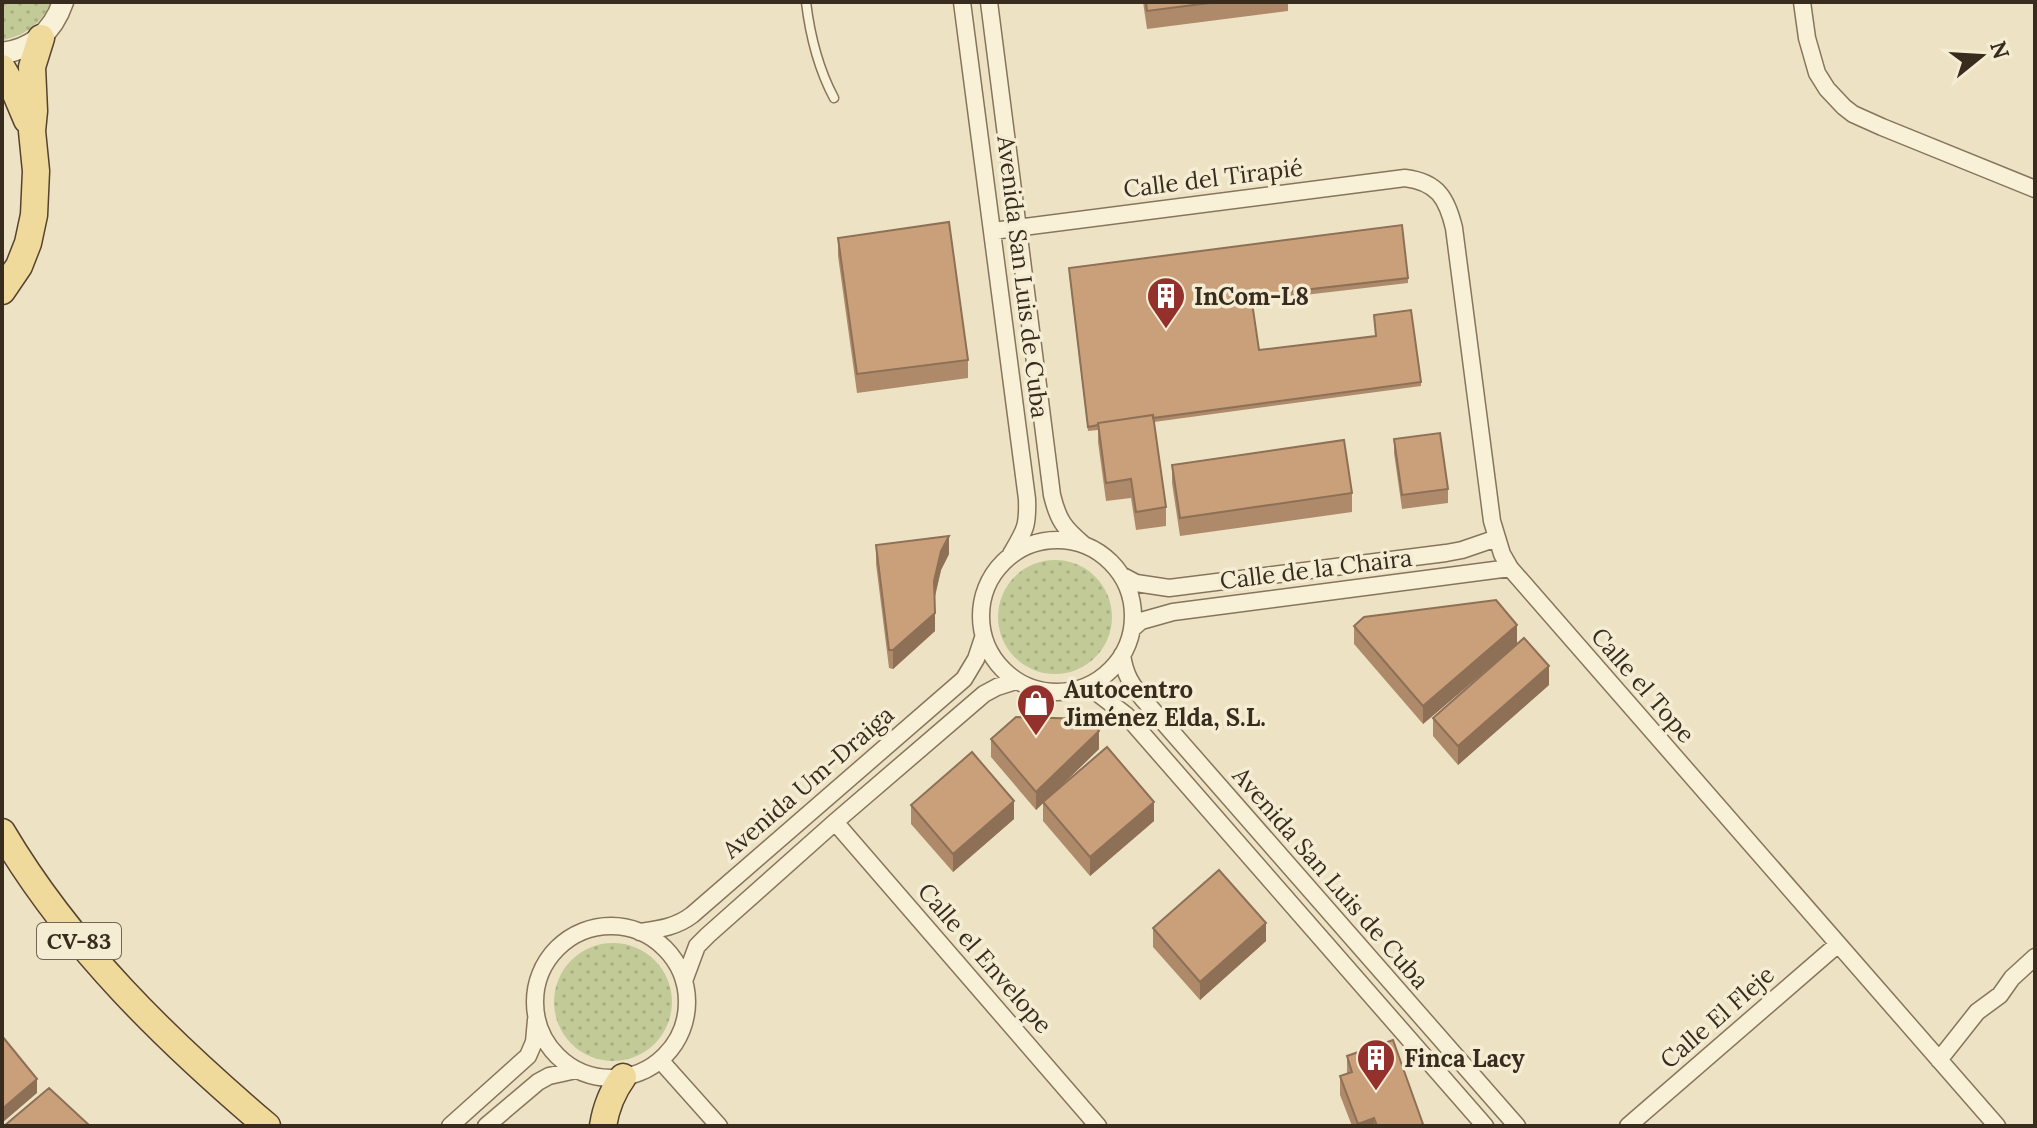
<svg xmlns="http://www.w3.org/2000/svg" width="2037" height="1128" font-family="Lora,serif">
<style>
.grass{fill:url(#grass-dots)}
.lines{fill:none;stroke-linecap:round;stroke-linejoin:round}
.service-casing{stroke:#87755b;stroke-width:11}
.minor-casing{stroke:#87755b;stroke-width:19}
.tertiary-casing{stroke:#87755b;stroke-width:23}
.primary-casing{stroke:#55432f;stroke-width:29}
.service{stroke:#f8f0d7;stroke-width:8}
.minor{stroke:#f8f0d7;stroke-width:16}
.tertiary{stroke:#f8f0d7;stroke-width:20}
.primary{stroke:#efda9c;stroke-width:26}
.wall{fill:#ae8a6a}
.shaded-wall{fill:#8d7056}
.building{fill:#caa07b;stroke:#8d7056;stroke-width:2}
.labels{text-anchor:middle;dominant-baseline:central;stroke-width:7;stroke-linejoin:round;paint-order:stroke}
.shield{fill:#f5edd3;stroke:#716654;stroke-width:2}
.shield-label{font-size:22px;font-weight:bold;fill:#382c1e}
.street-label{font-size:24px;fill:#382c1e;stroke:#f5edd3}
.poi-label{font-size:24px;font-weight:bold;fill:#382c1e;stroke:#f5edd3;text-anchor:start}
</style>
<defs>
<pattern id="grass-dots" width="8" height="8" patternUnits="userSpaceOnUse" patternTransform="scale(2)"><rect width="8" height="8" fill="#c2cb98"/><path d="M2 2h.1M6 6h.1" fill="none" stroke="#a7ae83" stroke-width="1.8" stroke-linecap="round"/></pattern>
</defs>
<rect width="100%" height="100%" fill="#ede3c4"/>
<path class="grass" d="M2 2H51C41 24 26 35 3 40Z
M998 617a57 57 0 1 1 114 0a57 57 0 1 1-114 0Z
M554 1002a59 59 0 1 1 118 0a59 59 0 1 1-118 0Z"/>
<g class="lines">
<defs>
<path id="service" d="M806 2C810 35 818 68 834 98"/>
<path id="minor" d="M962 2 1027 499C1028 527 1025 530 1011 554
M989 2 1052 495C1058 520 1064 528 1083 544
M1802 2 1807 38 1817 73 1827 89 1844 107 1853 114 1882 127 2035 189
M993 231 1405 178C1438 182 1447 199 1454 228L1492 521 1502 554 1510 568 1997 1126
M981 616a76 76 0 1 1 152 0a76 76 0 1 1-152 0Z
M1121 575 1136 583 1169 588 1446 553 1462 550 1497 538
M1132 629 1141 621 1173 612 1510 568
M1122 655C1125 675 1131 684 1143 699L1517 1126
M1081 689 1096 692 1126 715 1485 1126
M835 822 1098 1126
M535 1002a76 76 0 1 1 152 0a76 76 0 1 1-152 0Z
M640 932C660 929 676 927 692 915L964 679 976 659 983 638
M684 981 697 946 708 935 835 822 984 694 997 687 1016 681
M660 1060 719 1126
M1939 1060 1977 1012 2000 995 2012 978 2035 957
M450 1126 528 1056 534 1042 536 1020
M486 1126 538 1082 549 1076 576 1070
M1628 1126 1837 945"/>
<path id="tertiary" d="M2 53C33 49 53 31 63 2"/>
<path id="primary" d="M2 68 13 87 27 120
M2 291 19 266 28 243 34 215 36 171 32 131 34 111 32 67 41 38
M2 832C70 947 166 1040 267 1126
M603 1126C606 1107 612 1092 623 1077"/>
</defs>
<use href="#service" class="service-casing"/>
<use href="#minor" class="minor-casing"/>
<use href="#tertiary" class="tertiary-casing"/>
<use href="#primary" class="primary-casing"/>
<use href="#service" class="service"/>
<use href="#minor" class="minor"/>
<use href="#tertiary" class="tertiary"/>
<use href="#primary" class="primary"/>
</g>
<path class="wall" d="M1143 2H1288V11L1147 29Z
M838 238 968 360V378L857 393 838 256Z
M1069 273 1408 278V283L1252 301 1259 350 1421 382V386L1154 422 1166 507V526L1136 530 1131 498 1106 501 1098 442V430L1088 431Z
M1394 439 1448 489V503L1402 509 1394 453Z
M1172 465 1352 493V512L1180 536 1172 483Z
M876 545 949 554 941 570 935 597V631L893 669 889 668 876 564Z
M1354 626 1517 644 1423 724 1354 644Z
M1549 685 1458 765 1433 736V718Z
M991 739 1099 749 1050 797 1154 821 1090 876 1043 821V803L1036 810 991 757Z
M911 805 1014 819 953 872 911 824Z
M1153 928 1266 941 1200 1000 1153 947Z
M1347 1056 1423 1126H1352L1340 1095V1076L1347 1074Z"/>
<path class="shaded-wall" d="M949 536V554L941 570 934 599V581L941 551Z
M935 613V631L893 669V650Z
M1517 625V644L1423 724V706Z
M1549 666V685L1458 765V746Z
M1099 731V749L1036 810V792Z
M1014 801V819L953 872V854Z
M1154 802V821L1090 876V857Z
M1266 923V941L1200 1000V982Z
M37 1079V1093L2 1123V1109Z
M1374 1118V1126H1358V1124Z"/>
<path class="building" d="M1146 2H1217L1147 11Z
M949 222 968 360 857 374 838 238Z
M1402 225 1408 278 1251 296 1259 350 1376 336 1374 315 1411 310 1421 382 1153 418V415L1098 423V425L1088 427 1069 268Z
M1153 415 1166 507 1136 512 1131 479 1106 483 1098 423Z
M1440 433 1448 489 1402 495 1394 439Z
M1344 440 1352 493 1180 518 1172 465Z
M949 536 941 551 934 581 935 613 893 650H889L876 545Z
M1496 600 1517 625 1423 706 1354 626 1364 617Z
M1524 638 1549 666 1458 746 1433 718Z
M1016 717 1090 719 1099 731 1036 792 991 739Z
M1107 747 1154 802 1090 857 1043 802Z
M972 752 1014 801 953 854 911 805Z
M1219 870 1266 923 1200 982 1153 928Z
M2 1036 37 1079 2 1109Z
M1393 1040 1423 1124 1417 1126H1377L1374 1118 1358 1124 1340 1076 1352 1072 1347 1056Z
M49 1088 90 1126H4Z"/>
<defs>
<symbol id="building-pin" viewBox="-11 -11 22 30"><path d="M0 17L-7.5 6A9.5 9.5 0 1 1 7.5 6Z" fill="#95312c" stroke="#f5edd3"/><path d="M-4-6H4V6H1V3H-1V6H-4ZM-2.5-4.3h1.7v1.8h-1.7ZM.8-4.3h1.7v1.8H.8ZM-2.5-1h1.7V.8h-1.7ZM.8-1h1.7V.8H.8Z" fill="#fff"/></symbol>
<symbol id="shop-pin" viewBox="-11 -11 22 30"><path d="M0 17L-7.5 6A9.5 9.5 0 1 1 7.5 6Z" fill="#95312c" stroke="#f5edd3"/><path d="M-5-2.5h2.3a2.7 3.5 0 0 1 5.4 0H5L5.5 6h-11ZM-1.5-2.5h3a1.5 2.3 0 0 0-3 0Z" fill="#fff"/></symbol>
</defs>
<g fill-rule="evenodd">
<use href="#building-pin" x="1144" y="274" width="44" height="60"/>
<use href="#shop-pin" x="1014" y="681" width="44" height="60"/>
<use href="#building-pin" x="1354" y="1036" width="44" height="60"/>
</g>
<g class="labels">
<rect class="shield" x="37" y="923" width="84" height="36" rx="6"/>
<g class="shield-label">
<text x="79" y="941">CV-83</text>
</g>
<g class="street-label">
<text transform="translate(1213 178) rotate(-7)">Calle del Tirapié</text>
<text transform="translate(1023 277) rotate(83)">Avenida San Luis de Cuba</text>
<text transform="translate(1316 569) rotate(-7)">Calle de la Chaira</text>
<text transform="translate(1643 685) rotate(49)">Calle el Tope</text>
<text transform="translate(808 782) rotate(-41)">Avenida Um-Draiga</text>
<text transform="translate(1331 878) rotate(49)">Avenida San Luis de Cuba</text>
<text transform="translate(985 958) rotate(49)">Calle el Envelope</text>
<text transform="translate(1717 1017) rotate(-41)">Calle El Fleje</text>
</g>
<g class="poi-label">
<text x="1194" y="296">InCom-L8</text>
<text x="1064" y="689">Autocentro<tspan x="1064" dy="28">Jiménez Elda, S.L.</tspan></text>
<text x="1404" y="1058">Finca Lacy</text>
</g>
</g>
<rect width="2037" height="1128" fill="none" stroke="#382c1e" stroke-width="8"/>
<g transform="translate(1981 56) rotate(72)" stroke="#f5edd3" stroke-width="6" paint-order="stroke">
<path d="M0-6L14 30L0 20L-14 30Z" fill="#382c1e"/>
<text y="-12" font-size="22" font-weight="bold" text-anchor="middle" fill="#382c1e">N</text>
</g>
</svg>
